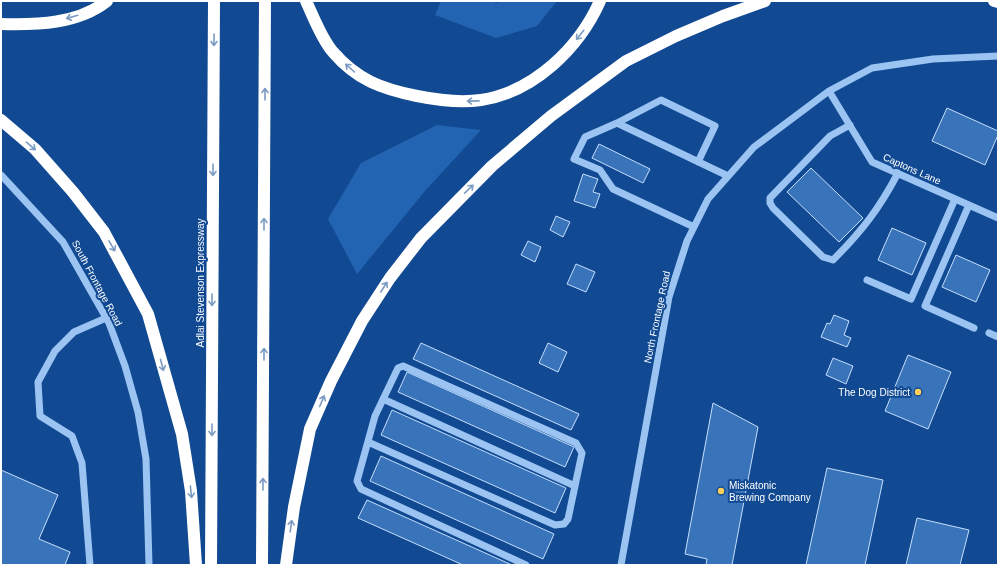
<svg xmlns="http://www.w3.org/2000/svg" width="999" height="566" font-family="Helvetica,sans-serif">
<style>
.green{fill:#2264b1}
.building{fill:#3974ba;stroke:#c4defd}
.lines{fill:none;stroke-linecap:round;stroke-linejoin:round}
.minor{stroke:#9cc4f3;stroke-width:7}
.highway{stroke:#fff;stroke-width:12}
.oneway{stroke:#7c9bc3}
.poi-dot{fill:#ffcf5e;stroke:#114a92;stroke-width:1.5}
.labels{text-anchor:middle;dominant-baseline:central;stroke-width:4;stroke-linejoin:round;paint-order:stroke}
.street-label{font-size:10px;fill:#fff;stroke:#114a92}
.poi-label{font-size:10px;fill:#fff;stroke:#114a92;text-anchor:end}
</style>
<rect width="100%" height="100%" fill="#114a92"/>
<path class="green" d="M441 1H492L496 3 502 1H557L537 26 496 38 435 15Z
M437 125 481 130 425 191 357 274 328 219 361 163Z"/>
<path class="building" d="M947 108 998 131V135L985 165 932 141Z
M599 144 650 169 643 183 592 158Z
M811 168 863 218 839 242 787 192Z
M583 174 598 179 593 192 600 194 595 208 574 201Z
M556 216 570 222 563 237 550 230Z
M892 228 926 243 912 275 878 260Z
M528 241 541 247 535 262 521 255Z
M956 255 990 270 976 302 942 287Z
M576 264 595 272 586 292 567 284Z
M834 315 849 321 844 335 851 338 847 347 821 337 827 323 830 324Z
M421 343 579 414 571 430 413 359Z
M548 343 567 352 558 372 539 363Z
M908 355 951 372 928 429 885 411Z
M833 358 853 366 846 384 826 375Z
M407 372 574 447 565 467 398 392Z
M713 403 758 427 732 565H706L707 559 685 554Z
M392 410 566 488 555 513 381 435Z
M381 456 554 534 543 559 370 481Z
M827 468 883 480 865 565H806Z
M1 470 58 495 39 539 70 552 65 565H1Z
M367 500 512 565H463L358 518Z
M917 518 969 530 960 565H906Z"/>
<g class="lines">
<path class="minor" d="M829 91 872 162 998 218
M617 123 661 100 715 126 698 162
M850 125 830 136 770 198V203L773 208 823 257 833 260C862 231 879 209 898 173
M1 175 63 242 109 323 125 366 138 412 146 459 149 565
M969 205 925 306 974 328
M694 227 613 189 600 170 574 159 585 137 617 123 728 176
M867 280 911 299 955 199
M989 333 998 337
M383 399 575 486
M368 442 555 525 564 524 568 519 582 453 576 443 403 366 398 368 375 416 357 481 361 489 526 565
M90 565 82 463 72 436 40 416 38 382 55 351 74 332 106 318
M621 565 669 297 687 241 708 199 754 147 829 91 872 68 933 59 998 56"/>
<path class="highway" d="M306 1C313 16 322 40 333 52 357 80 382 89 417 96 437 100 460 103 481 100 534 92 579 48 600 1
M994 1 998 2
M1 24C37 25 78 24 107 1
M1 120 35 149 73 192 104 232 148 314 182 434 191 491 196 565
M211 565 214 1
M262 565 265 1
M286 565 294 507 310 429 331 381 362 321 390 278 421 238 492 166 551 116 626 61 676 36 723 16 765 1"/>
</g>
<defs><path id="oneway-shaft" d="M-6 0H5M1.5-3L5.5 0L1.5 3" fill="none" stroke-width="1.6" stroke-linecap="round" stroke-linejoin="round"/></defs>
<g class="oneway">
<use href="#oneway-shaft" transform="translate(72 17) rotate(164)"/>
<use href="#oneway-shaft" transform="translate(580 35) rotate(129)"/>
<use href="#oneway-shaft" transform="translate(214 40) rotate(91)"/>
<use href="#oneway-shaft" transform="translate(350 68) rotate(-138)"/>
<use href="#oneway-shaft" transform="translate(265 94) rotate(-90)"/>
<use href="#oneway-shaft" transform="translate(473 101) rotate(179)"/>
<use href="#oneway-shaft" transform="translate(31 146) rotate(41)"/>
<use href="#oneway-shaft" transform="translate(213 170) rotate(90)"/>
<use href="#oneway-shaft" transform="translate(469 189) rotate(-44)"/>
<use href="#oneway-shaft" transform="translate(264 224) rotate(-90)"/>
<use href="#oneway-shaft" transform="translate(112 246) rotate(60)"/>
<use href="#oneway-shaft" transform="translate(384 287) rotate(-57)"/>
<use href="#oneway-shaft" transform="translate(212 300) rotate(90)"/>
<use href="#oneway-shaft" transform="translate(264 354) rotate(-90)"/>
<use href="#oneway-shaft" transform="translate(162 365) rotate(75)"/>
<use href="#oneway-shaft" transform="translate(322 401) rotate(-67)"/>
<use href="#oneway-shaft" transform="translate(212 430) rotate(90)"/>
<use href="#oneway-shaft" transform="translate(263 484) rotate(-90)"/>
<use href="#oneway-shaft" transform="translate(191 492) rotate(84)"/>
<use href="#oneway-shaft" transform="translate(291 526) rotate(-82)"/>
</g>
<g class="poi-dot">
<circle cx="918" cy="392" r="4"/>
<circle cx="721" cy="491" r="4"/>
</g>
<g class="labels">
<g class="street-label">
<text transform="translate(912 169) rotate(24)">Captons Lane</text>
<text transform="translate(97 283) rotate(62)">South Frontage Road</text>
<text transform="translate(200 283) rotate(-90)">Adlai Stevenson Expressway</text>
<text transform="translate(657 317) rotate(-78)">North Frontage Road</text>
</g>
<g class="poi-label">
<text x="910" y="392">The Dog District</text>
<text x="729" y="485" text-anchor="start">Miskatonic<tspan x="729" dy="12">Brewing Company</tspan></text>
</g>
</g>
<rect width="999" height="566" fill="none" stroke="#ffffff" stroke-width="4"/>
</svg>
